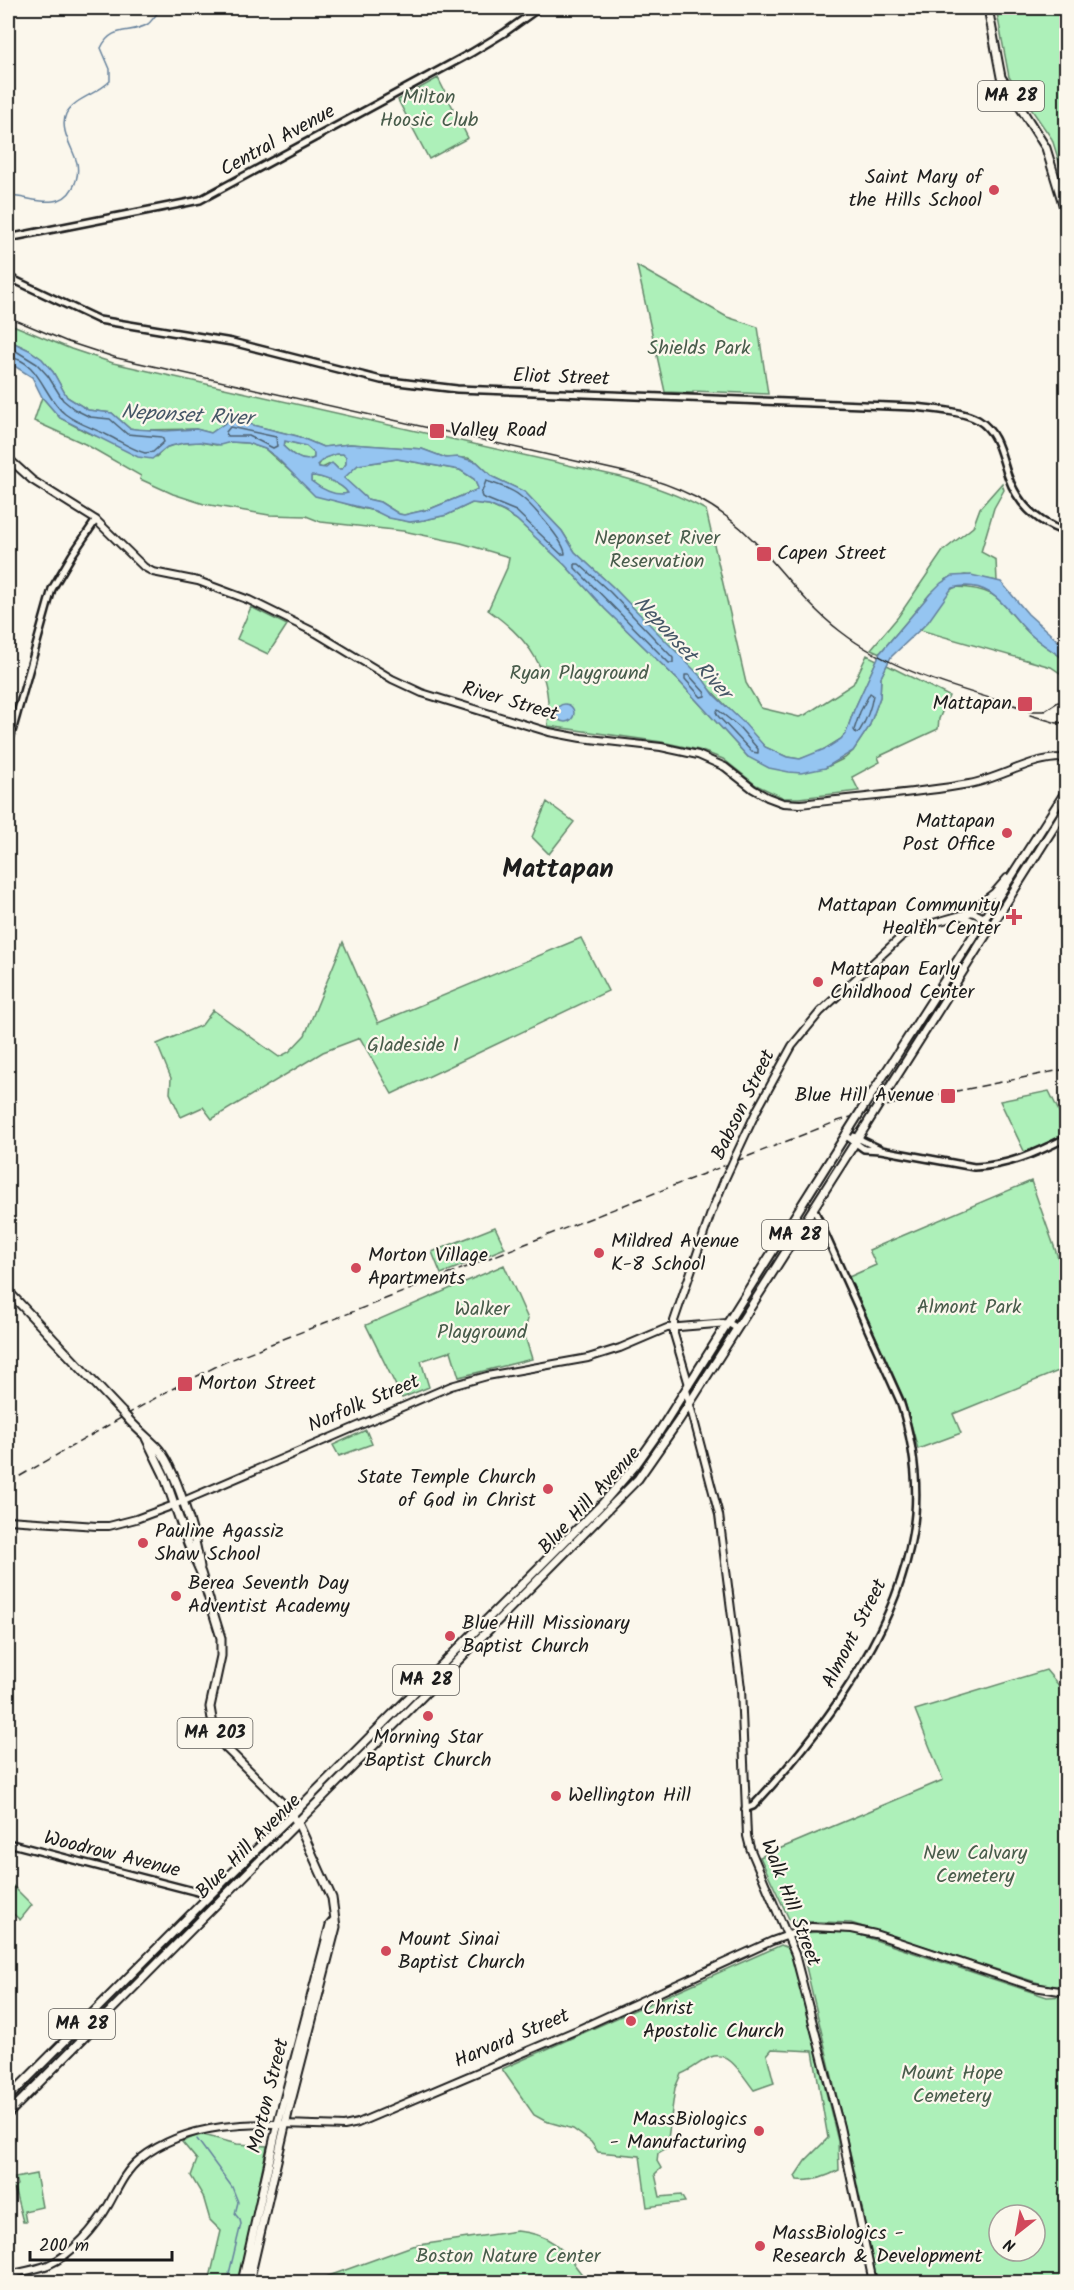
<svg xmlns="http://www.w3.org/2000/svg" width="1074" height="2290" font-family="Kalam,sans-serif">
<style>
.green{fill:#adf0b9;stroke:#64866a;stroke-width:1.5;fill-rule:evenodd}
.water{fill:#95c5f1;stroke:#65819c;stroke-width:1.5;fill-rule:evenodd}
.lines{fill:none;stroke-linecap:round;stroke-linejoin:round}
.shore{stroke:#4c6071;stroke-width:1.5}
.stream{stroke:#65819c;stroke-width:1.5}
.tertiary-casing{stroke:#1c1c1c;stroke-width:10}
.secondary-casing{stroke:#1c1c1c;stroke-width:10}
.primary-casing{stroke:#1c1c1c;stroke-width:11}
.trunk-casing{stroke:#1c1c1c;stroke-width:11}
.tertiary{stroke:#fbf7ec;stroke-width:5}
.secondary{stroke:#fbf7ec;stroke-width:6}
.primary{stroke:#fbf7ec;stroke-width:7}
.trunk{stroke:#fbf7ec;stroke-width:7}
.tram{stroke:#1c1c1c;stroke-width:1.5}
.rail{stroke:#1c1c1c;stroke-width:1.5;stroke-dasharray:9 4.5;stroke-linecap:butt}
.secondary-bridge-casing{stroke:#1c1c1c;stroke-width:10;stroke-linecap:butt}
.trunk-bridge-casing{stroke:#1c1c1c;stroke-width:11;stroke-linecap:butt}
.secondary-bridge{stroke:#fbf7ec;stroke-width:6}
.trunk-bridge{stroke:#fbf7ec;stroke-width:7}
.poi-dot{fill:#d1495b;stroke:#fbf7ec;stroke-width:2}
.labels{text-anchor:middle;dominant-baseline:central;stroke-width:4.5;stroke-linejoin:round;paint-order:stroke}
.shield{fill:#fbf7ec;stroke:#5f5e5a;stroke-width:1.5}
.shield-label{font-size:18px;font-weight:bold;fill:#1c1c1c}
.park-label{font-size:20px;fill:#485c4b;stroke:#fbf7ec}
.street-label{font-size:20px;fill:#1c1c1c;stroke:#fbf7ec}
.poi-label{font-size:20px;fill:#1c1c1c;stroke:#fbf7ec;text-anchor:start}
.water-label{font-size:21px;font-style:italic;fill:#465767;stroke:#fbf7ec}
.district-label{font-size:26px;font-weight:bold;fill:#1c1c1c;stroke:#fbf7ec}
</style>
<rect width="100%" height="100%" fill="#fbf7ec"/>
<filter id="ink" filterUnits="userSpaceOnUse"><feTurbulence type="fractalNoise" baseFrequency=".0167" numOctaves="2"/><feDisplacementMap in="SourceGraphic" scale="12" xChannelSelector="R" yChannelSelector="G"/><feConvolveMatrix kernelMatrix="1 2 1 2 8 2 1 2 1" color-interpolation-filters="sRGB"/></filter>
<g filter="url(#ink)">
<path class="green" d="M996 8H1066V184L1052 139 1009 77Z
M438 78 468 138 429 159 398 100Z
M637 266 727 317 758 327 768 394 693 391V393L665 392Z
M8 323 71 349 113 363 621 477C651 485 679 495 706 510L746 683 761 708 799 717 805 715 853 684 867 655 877 660 854 710 846 733 841 739 818 753 800 759 787 757 765 747 614 588 575 552 562 531 525 492 493 477 477 462 468 458H446L422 449 350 444 323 447 297 436 236 421H228L211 433 196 429 141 430 129 428 112 413 88 410 67 397 53 372 42 359 29 350 8 340Z
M42 397 60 418 88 433 156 457 167 447 183 443 200 442 216 445 230 442 247 443 265 449 302 482 332 499 356 507 375 511 395 519 410 522 424 520 447 515 472 503 489 505 504 512 517 520 565 565 605 609 678 680 748 757 825 768 845 758 853 751 869 727 880 697 881 677 887 665 949 696 939 719 938 729 878 757 880 762 852 777 859 791 799 798H784L756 785 723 759 699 750 662 742 548 726C552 671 532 641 488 610L507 568 509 557 461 543 403 531 321 522 306 516 269 515 204 504 173 494 140 479 141 476 85 444 34 421Z
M285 441 306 446 314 453V458C303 464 292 454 284 447Z
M336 454H343L346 457V464L342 469H338L334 465 330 464 322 468 318 466 323 459Z
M397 459 460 470 474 479 478 488 476 490 430 509 404 515 399 514 380 502 367 499 343 478 358 465Z
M311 476C323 476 342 484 348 493 336 498 321 489 311 481Z
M1002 483 1004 490 994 508 981 552 996 560 997 581 965 575 947 579 930 594 880 653 871 649 898 617 943 551 973 527 980 508Z
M956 587C1003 589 999 603 1028 632 1039 643 1054 652 1066 660V677L1051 667 920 630C931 619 943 591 956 587Z
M251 607 287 625 268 654 237 639Z
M547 802 574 822 549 854 532 837Z
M581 938 608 991 392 1094 360 1038 323 1052 212 1119 203 1107 181 1117 170 1093 171 1078 157 1044 202 1025 213 1010 279 1057 289 1052 305 1035 343 942 378 1023Z
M1049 1091 1066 1126V1134L1025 1153 1000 1101Z
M1031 1181 1066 1280V1368L953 1414 961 1433 918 1449 904 1399 849 1277 876 1265 869 1250Z
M495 1227 505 1248 441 1274 432 1252Z
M504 1265 528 1319 524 1333 532 1359 459 1377 451 1351 421 1361 429 1387 402 1398 366 1325Z
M366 1430 372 1444 339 1456 333 1445Z
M1046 1670 1066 1694V1987L1045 1985 851 1923 790 1921 760 1857 943 1780 915 1710Z
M8 1881 32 1905 20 1920 8 1909Z
M848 1931 1047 1997 1066 1996V2282H877L853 2165 798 1933ZM999 2215H1035V2251H999Z
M781 1945 791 1949 838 2141 839 2170C826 2177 812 2182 797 2180L795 2176 805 2161 828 2138 813 2051 772 2049 767 2055 774 2083 754 2090C744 2078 729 2049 711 2057 700 2061 694 2069 681 2074L675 2088 667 2146 665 2149 658 2153 657 2161 661 2168 655 2174 660 2197 681 2195 685 2202 647 2207 640 2156 598 2152 591 2142 573 2129 545 2121 534 2115 502 2069Z
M200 2134 237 2144 267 2146 239 2282H209L221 2231 210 2220 203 2196 191 2176 197 2160 182 2142Z
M36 2174 42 2207 24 2211 26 2222H23L14 2187 17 2185 15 2178Z
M517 2231C557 2234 566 2255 588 2282H312L412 2246Z"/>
<path class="water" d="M8 340 29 350 42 359 53 372 67 397 88 410 112 413 129 428 135 429 166 431 196 429 211 433 228 421H236L297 436 323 447 350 444 395 447 422 449 446 458 458 457 477 462 493 477 525 492 562 531 575 552 614 588 703 679 715 696 744 723 765 747 787 757 800 759 827 748 841 739 846 733 854 710 880 653 930 594 941 583 952 576 971 575 1001 582 1028 614 1066 648V660C1054 652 1039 643 1028 632 1005 609 992 578 952 588L928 622 891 657 881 677 880 697 869 727 853 751 825 768 801 773 789 772 769 768 748 757 678 680 605 609 565 565 517 520 505 512 489 505 472 503 447 515 424 520 410 522 389 518 375 511 315 496 276 457 265 449 247 443 231 442 220 445 200 442 183 443 167 447 152 459 138 457 60 418 42 397 32 377 8 362ZM285 441 306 446 314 453V458C303 464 292 455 284 447ZM336 454H343L346 457V464L342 469H338L332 463 326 468 319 467 318 464 325 458ZM397 459 460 470 474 479 478 488 476 490 430 509 404 515 399 514 380 502 367 499 344 478 358 465ZM311 476C322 476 343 484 348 493 336 497 321 489 311 481Z
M556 713a9 9 0 1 1 18 0a9 9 0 1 1-18 0Z"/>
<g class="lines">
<path class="shore" d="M8 346 37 364 48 376 63 400 74 409 90 417 110 419 127 434 162 437 164 442 153 452 145 453C131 449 120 441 107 435 93 428 78 424 65 414 43 397 40 360 8 357
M230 427 276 437 277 446 273 448 249 436H227L226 432Z
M486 481C496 484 512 489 520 496 531 504 565 542 565 554H561L516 511 482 497 481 494Z
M575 564H579L610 592 673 658V663H669L575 568Z
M685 675H689L705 693V696L701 697 685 679Z
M870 693 873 695C871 708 866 721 859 732L856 733 854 730 860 712Z
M718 710 739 727 758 749V753L752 752 718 716 716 712Z"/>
<path class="stream" d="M8 196C23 196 38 203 53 201 71 200 80 179 77 163 73 148 59 130 66 114 74 98 98 94 110 81V69L101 48C112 24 131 35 148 24 153 20 157 13 161 8
M197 2139 232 2187 238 2202 235 2214 240 2220 241 2224 227 2282"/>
<defs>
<path id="tertiary" d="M8 238 200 200 471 53 504 33 539 8
M8 277 99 320 232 342 381 380 457 389 914 407C932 409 963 411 978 420 998 432 1001 456 1008 476 1018 505 1038 523 1066 532
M8 746 52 589 72 555 96 520
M847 1133 880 1149
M846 1136 864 1149 881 1150 974 1167C1008 1166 1036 1153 1066 1138
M745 1809 753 1806C825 1729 905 1623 915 1514 918 1476 912 1438 900 1401L813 1207
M8 1843 209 1895"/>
<path id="secondary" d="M8 458 32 480 96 520 144 567 153 572 198 581 249 600 316 633 392 679 422 693 549 732 581 738 661 747 698 755 725 767 753 789 767 797 783 803 800 804C856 797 914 794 969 784 1003 778 1032 756 1066 758
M968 913 994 893 1007 878
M961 916 985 926
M736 1155 757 1110 792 1046 820 1012 902 936 916 928 972 912 984 918 991 926
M689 1385 674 1334V1321L711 1213 724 1181
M686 1390 719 1515 741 1688 747 1836 750 1848 795 1954 840 2127 873 2282
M8 1520 97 1526H109L136 1519 174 1505 451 1386 487 1376 588 1358 620 1348 667 1328 728 1323 737 1328
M8 2275C21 2272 35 2270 48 2265 73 2254 96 2227 109 2204 118 2188 125 2171 140 2159 196 2114 277 2125 344 2126L358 2123 577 2030 772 1941 811 1927 852 1929 875 1934 1034 1987 1066 1992"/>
<path id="primary" d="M988 8 1001 77 1046 148 1066 214
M8 2098 228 1877 292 1815
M8 2114 297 1823"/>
<path id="trunk" d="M881 1101 1066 808
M864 1106 1066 791
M8 1291 122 1412
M130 1421C138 1430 148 1438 156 1446 176 1466 196 1539 200 1567
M146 1438 164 1475 188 1544 201 1573 221 1638V1656L210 1707 214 1731 225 1747 287 1808 299 1825 332 1898 336 1927 288 2113 249 2282
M292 1815 602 1504 635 1466 659 1432 847 1133
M297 1823 638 1479 679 1420 865 1127
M242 2282 276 2131 330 1925 335 1919"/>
</defs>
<use href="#tertiary" class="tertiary-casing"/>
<use href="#secondary" class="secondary-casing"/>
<use href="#primary" class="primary-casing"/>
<use href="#trunk" class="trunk-casing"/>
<use href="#tertiary" class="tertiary"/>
<use href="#secondary" class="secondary"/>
<use href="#primary" class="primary"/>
<use href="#trunk" class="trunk"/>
<path class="tram" d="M8 317 68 342 117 358 629 473C676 485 717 503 752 539 781 569 806 605 840 631 895 674 968 691 1033 711H1044L1058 702 1066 703
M1030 715 1057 723 1066 722"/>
<path class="rail" d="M8 1483 166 1392 225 1362 838 1121 893 1104 1066 1069"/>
<defs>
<path id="secondary-bridge" d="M724 1181 736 1155"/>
<path id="trunk-bridge" d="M865 1127 881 1101
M847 1133 864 1106
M122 1412 130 1421"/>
</defs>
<use href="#secondary-bridge" class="secondary-bridge-casing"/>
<use href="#trunk-bridge" class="trunk-bridge-casing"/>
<use href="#secondary-bridge" class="secondary-bridge"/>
<use href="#trunk-bridge" class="trunk-bridge"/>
</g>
</g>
<g class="poi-dot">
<circle cx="994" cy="190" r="6"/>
<rect x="429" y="423" width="16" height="16" rx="3"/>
<rect x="756" y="546" width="16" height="16" rx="3"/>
<rect x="1017" y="696" width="16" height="16" rx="3"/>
<circle cx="1007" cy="833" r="6"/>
<path d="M1011 908h6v6h6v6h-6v6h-6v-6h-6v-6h6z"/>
<circle cx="818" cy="982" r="6"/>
<rect x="940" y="1088" width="16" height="16" rx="3"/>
<circle cx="599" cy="1253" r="6"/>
<circle cx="356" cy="1268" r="6"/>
<rect x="177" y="1376" width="16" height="16" rx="3"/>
<circle cx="548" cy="1489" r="6"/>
<circle cx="143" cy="1543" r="6"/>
<circle cx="176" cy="1596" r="6"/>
<circle cx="450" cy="1636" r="6"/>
<circle cx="428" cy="1716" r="6"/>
<circle cx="556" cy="1796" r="6"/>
<circle cx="386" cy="1951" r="6"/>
<circle cx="631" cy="2021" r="6"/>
<circle cx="759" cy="2131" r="6"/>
<circle cx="760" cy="2246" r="6"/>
</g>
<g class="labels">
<g class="shield">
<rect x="978" y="81" width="66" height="30" rx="4.5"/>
<rect x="762" y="1220" width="66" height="30" rx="4.5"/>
<rect x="393" y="1665" width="66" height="30" rx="4.5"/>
<rect x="177.5" y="1718" width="75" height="30" rx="4.5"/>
<rect x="49" y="2009" width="66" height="30" rx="4.5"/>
</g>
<g class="shield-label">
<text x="1011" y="96">MA 28</text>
<text x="795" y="1235">MA 28</text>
<text x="426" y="1680">MA 28</text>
<text x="215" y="1733">MA 203</text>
<text x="82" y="2024">MA 28</text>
</g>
<g class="park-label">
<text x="429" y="98">Milton<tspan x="429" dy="23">Hoosic Club</tspan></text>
<text x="699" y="349">Shields Park</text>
<text x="657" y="539">Neponset River<tspan x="657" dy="23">Reservation</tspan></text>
<text x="579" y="674">Ryan Playground</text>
<text x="413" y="1046">Gladeside I</text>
<text x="969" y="1308">Almont Park</text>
<text x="482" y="1310">Walker<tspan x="482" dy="23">Playground</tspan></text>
<text x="975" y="1854">New Calvary<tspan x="975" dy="23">Cemetery</tspan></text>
<text x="952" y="2074">Mount Hope<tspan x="952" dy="23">Cemetery</tspan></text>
<text x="508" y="2257">Boston Nature Center</text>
</g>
<g class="street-label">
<text transform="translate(278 141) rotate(-29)">Central Avenue</text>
<text transform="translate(561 378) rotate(2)">Eliot Street</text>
<text transform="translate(510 702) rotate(16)">River Street</text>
<text transform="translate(744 1105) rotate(-64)">Babson Street</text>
<text transform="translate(364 1404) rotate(-23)">Norfolk Street</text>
<text transform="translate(590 1501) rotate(-47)">Blue Hill Avenue</text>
<text transform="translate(855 1634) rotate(-63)">Almont Street</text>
<text transform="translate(249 1847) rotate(-45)">Blue Hill Avenue</text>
<text transform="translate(112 1855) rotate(14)">Woodrow Avenue</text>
<text transform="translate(790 1903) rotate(69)">Walk Hill Street</text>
<text transform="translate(512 2039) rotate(-23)">Harvard Street</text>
<text transform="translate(269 2096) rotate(-76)">Morton Street</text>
</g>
<g class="poi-label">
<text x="982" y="178" text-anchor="end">Saint Mary of<tspan x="982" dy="23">the Hills School</tspan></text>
<text x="450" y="431">Valley Road</text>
<text x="777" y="554">Capen Street</text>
<text x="1012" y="704" text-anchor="end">Mattapan</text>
<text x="995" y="822" text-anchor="end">Mattapan<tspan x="995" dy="23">Post Office</tspan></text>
<text x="1000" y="906" text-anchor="end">Mattapan Community<tspan x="1000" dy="23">Health Center</tspan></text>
<text x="830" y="970">Mattapan Early<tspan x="830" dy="23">Childhood Center</tspan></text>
<text x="934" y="1096" text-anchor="end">Blue Hill Avenue</text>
<text x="611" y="1242">Mildred Avenue<tspan x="611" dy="23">K-8 School</tspan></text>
<text x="368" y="1256">Morton Village<tspan x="368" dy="23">Apartments</tspan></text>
<text x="198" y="1384">Morton Street</text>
<text x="536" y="1478" text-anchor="end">State Temple Church<tspan x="536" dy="23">of God in Christ</tspan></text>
<text x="155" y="1532">Pauline Agassiz<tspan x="155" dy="23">Shaw School</tspan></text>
<text x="188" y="1584">Berea Seventh Day<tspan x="188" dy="23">Adventist Academy</tspan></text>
<text x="462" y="1624">Blue Hill Missionary<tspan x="462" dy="23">Baptist Church</tspan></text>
<text x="428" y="1738" text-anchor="middle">Morning Star<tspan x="428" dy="23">Baptist Church</tspan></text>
<text x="568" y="1796">Wellington Hill</text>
<text x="398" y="1940">Mount Sinai<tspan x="398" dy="23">Baptist Church</tspan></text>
<text x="643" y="2009">Christ<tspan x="643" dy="23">Apostolic Church</tspan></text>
<text x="747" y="2120" text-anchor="end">MassBiologics<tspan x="747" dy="23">- Manufacturing</tspan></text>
<text x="772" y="2234">MassBiologics -<tspan x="772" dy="23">Research &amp; Development</tspan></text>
</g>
<g class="water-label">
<text transform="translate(187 416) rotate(3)">Neponset River</text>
<text transform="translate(682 648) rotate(47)">Neponset River</text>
</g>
<g class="district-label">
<text x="558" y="870">Mattapan</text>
</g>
</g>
<rect width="1074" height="2290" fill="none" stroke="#fbf7ec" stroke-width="30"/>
<rect x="15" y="15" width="1044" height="2260" fill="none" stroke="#1c1c1c" stroke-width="2" filter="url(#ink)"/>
<g transform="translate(1017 2233) rotate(211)"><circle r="28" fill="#fbf7ec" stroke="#a29f99" stroke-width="1.5"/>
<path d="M0-4.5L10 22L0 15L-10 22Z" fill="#d1495b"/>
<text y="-9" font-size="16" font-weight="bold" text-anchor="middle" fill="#1c1c1c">N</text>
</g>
<path d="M30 2251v9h142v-9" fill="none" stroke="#1c1c1c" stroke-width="3"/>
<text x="39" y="2251" font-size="18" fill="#1c1c1c" stroke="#fbf7ec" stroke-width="4.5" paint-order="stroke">200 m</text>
</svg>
